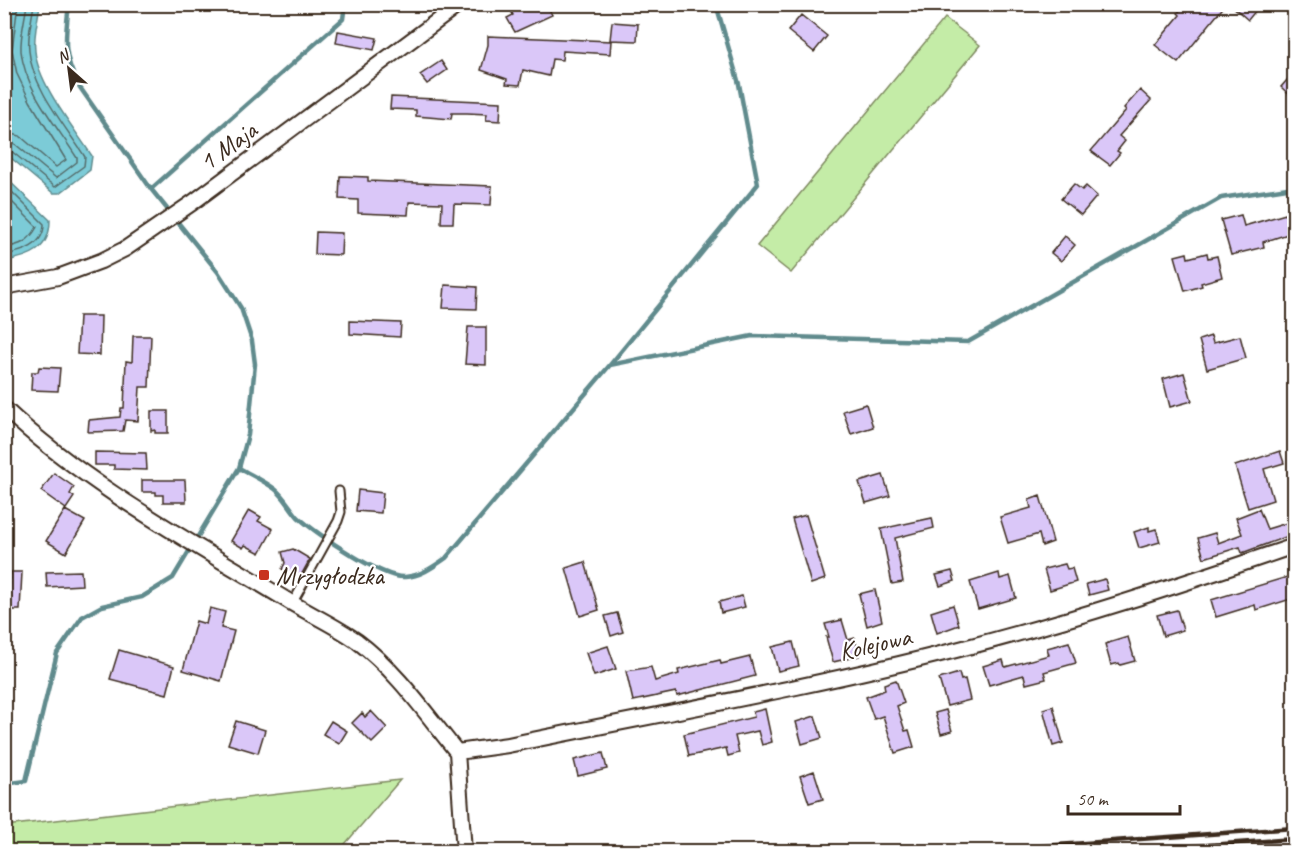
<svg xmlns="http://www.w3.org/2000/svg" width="1299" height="856" font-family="Caveat,sans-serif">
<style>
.green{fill:#c4eca7;stroke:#808b62;stroke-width:1.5}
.water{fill:#7bcbd7;stroke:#618b8d;stroke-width:1.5}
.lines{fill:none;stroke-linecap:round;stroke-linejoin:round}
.shore{stroke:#556a68;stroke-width:1.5}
.stream{stroke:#618b8d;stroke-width:4.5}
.building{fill:#dac7f8;stroke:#3b2a1e;stroke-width:1.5}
.lane-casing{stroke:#3b2a1e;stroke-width:11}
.street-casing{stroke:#3b2a1e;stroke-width:18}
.lane{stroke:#fff;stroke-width:7}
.street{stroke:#fff;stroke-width:14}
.rail{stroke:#3b2a1e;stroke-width:4.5}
.poi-dot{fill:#c8321e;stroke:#fff;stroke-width:2}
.labels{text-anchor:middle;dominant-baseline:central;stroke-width:4.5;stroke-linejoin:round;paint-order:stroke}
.street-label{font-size:26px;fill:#3b2a1e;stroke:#fff}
.poi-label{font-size:26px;fill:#3b2a1e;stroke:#fff;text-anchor:start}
</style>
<rect width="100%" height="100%" fill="#fff"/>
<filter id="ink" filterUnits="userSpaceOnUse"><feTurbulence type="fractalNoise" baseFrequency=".0167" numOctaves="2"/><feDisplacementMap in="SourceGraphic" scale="12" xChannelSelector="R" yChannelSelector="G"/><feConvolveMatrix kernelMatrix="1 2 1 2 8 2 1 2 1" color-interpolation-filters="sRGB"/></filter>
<g filter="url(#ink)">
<path class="green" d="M945 18 980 45 791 273 757 246Z
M400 780 339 851H5V826Z"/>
<path class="water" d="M4 5H40C38 19 33 36 35 51 38 84 74 128 92 156L90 170 60 193H53L5 153Z
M4 176 50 220C50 250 30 257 5 261Z"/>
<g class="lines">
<path class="shore" d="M4 132 20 136 56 167 66 160 30 101 17 74 12 50 18 4
M4 141 15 144 56 178 77 162V158C57 126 25 90 21 51 20 36 25 19 27 4
M4 149 10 150 55 187 84 166 85 157C66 127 32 87 29 51 27 36 32 19 34 4
M4 184 44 224C44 246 22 252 4 255
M4 194 37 227C29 242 20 245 4 248"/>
<path class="stream" d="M151 189 343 19 345 4
M610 365 752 336 968 342 1221 198 1294 187
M239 468C251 475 264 481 275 489 284 496 290 508 298 517 316 533 382 579 405 577 421 576 433 567 446 558L610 365 758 184 739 84 716 4
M4 784 26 781 57 653 82 617 102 606 142 597 173 578 239 468 248 435 255 364 252 341 241 308 218 272 151 189 79 86C62 55 65 39 69 4"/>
</g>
<path class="building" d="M508 4H555L550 11 552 15 515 32 507 18 513 15Z
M1184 4H1226L1178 63 1155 45 1180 15 1178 13Z
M1230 4H1261L1248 20Z
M801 15 827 36 814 52 788 31Z
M612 22 638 24 637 41 610 40Z
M338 31 377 38 374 50 336 43Z
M488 36 611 41 610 54 563 51 562 60 552 59 549 76 523 70 520 85 506 84 507 79 481 70 488 45Z
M441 61 447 70 427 84 420 75Z
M1294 72V99L1281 87Z
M1140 90 1151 100 1119 136 1125 141 1117 151 1120 153 1110 165 1091 151 1126 110 1124 108Z
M391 97 501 102 500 121 486 120 487 114 467 113H452L451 119 416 116V110L390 109Z
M340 176 368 177V181L492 186 491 205 454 204 453 223H441L442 203 409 202 408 215 358 213V200L339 199Z
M1074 184 1082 190 1086 186 1097 196 1081 215 1061 199Z
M1289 213 1294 232 1263 242 1264 247 1231 255 1221 220 1241 215 1244 226Z
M316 232 342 233 341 255 315 254Z
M1065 236 1075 245 1061 261 1051 253Z
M1187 253 1188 258 1207 253 1208 258 1217 256 1222 277 1201 283 1202 286 1185 291 1175 256Z
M445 285 477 287 476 309 443 308Z
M79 316H101L100 355 77 354Z
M350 321 401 323 400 337 350 334Z
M468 327H486V365L465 364Z
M133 336H151L149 387H140L138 421 125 420 123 431 88 432 89 420 120 417 121 408H124L126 361 132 362Z
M1211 336 1213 343 1240 336 1246 358 1207 369 1199 340Z
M39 367 60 368 58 391 31 390 32 372H38Z
M1184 373 1192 401 1170 407 1163 379Z
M866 404 873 427 851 434 843 411Z
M151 411H168V433H155V430L151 431Z
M1280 451 1284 463 1264 469 1273 500 1248 508 1235 466Z
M95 452 146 453 147 470 114 469V465H95Z
M54 473 74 487 70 494 74 497 66 509 41 491Z
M883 475 890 496 866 503 859 482Z
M142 480H185L186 502H163V495H156V492H142Z
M358 490 383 493 381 513 356 511Z
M1040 496 1053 542 1042 546 1039 534 1008 543 1000 517 1031 508 1029 500Z
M1259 509 1267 529 1287 523 1291 535 1242 553 1240 547 1204 558 1198 538 1215 533 1218 543 1242 534 1236 518Z
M65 510 85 521 66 553 46 541Z
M249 510 261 517 258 521 273 529 260 553 245 545 243 548 231 541Z
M806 515 825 579 811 584 792 519Z
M932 518 934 528 895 538 903 582 892 584 881 529Z
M1149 527V531L1156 529 1160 542 1139 548 1134 532Z
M293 549 310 559 299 579 282 569 285 563 282 552Z
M585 562 599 610 580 616 566 568Z
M1065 564 1067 569 1072 568 1076 582 1050 590 1044 569Z
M81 571 82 585 47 587 46 572Z
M952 571 955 581 940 586 936 575Z
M11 572H22L20 610H9Z
M999 573 1000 579 1010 576 1016 598 978 609 970 582Z
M1294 575V598L1256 610 1255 605 1216 617 1211 600Z
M1105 579 1108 590 1089 595 1086 584Z
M875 590 882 621 867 626 859 594Z
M742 596 745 607 721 613 719 602Z
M953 605 959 625 937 633 931 612Z
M210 608 225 612 221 628 234 631 221 681 183 670 196 621 206 624Z
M1177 610 1183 630 1163 636 1157 615Z
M617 613 623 632 611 636 605 616Z
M842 620 848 640 855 638 859 656 833 662 826 637H829L825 624Z
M1128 637 1135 661 1120 665 1119 663 1111 665 1105 644Z
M793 642 799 666 778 671 772 647Z
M1069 642 1076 663 1044 672 1046 679 1026 684 1024 675 989 685 983 666 1003 660 1005 667 1049 655 1047 648Z
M608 646 616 669 594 676 586 653Z
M119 650 174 666 167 694 110 679Z
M750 657 755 676 677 696 676 692 633 701 626 671 651 667 655 681 679 674 678 670 720 660 721 664Z
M959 673 961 680 965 679 970 700 947 706 939 679Z
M896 680 904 703 897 706 905 731 909 730 914 747 895 753 883 716 874 719 866 697 885 690 884 684Z
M1053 706 1063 743 1053 746 1043 709Z
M765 709 772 742 762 745 758 731 735 736 739 753 728 756 726 748 689 756 684 734 754 717 753 712Z
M946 710 952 731 941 734 935 713Z
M371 711 387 728 372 743 352 723 362 713 365 717Z
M815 716 822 738 802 744 796 722Z
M236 721 265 730 258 753 228 744Z
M331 721 347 731 339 744 323 734Z
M603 753 607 769 578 776 574 760Z
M814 771 823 799 809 803 800 776Z"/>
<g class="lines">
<defs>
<path id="lane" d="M292 604 338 521 341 512 339 491"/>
<path id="street" d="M4 287 58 277 101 261 125 249 192 203 460 4
M4 408C87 486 193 543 290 602 312 615 336 626 357 641 397 671 426 714 457 752
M457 752 508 745C658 714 808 688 956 650 1071 621 1183 584 1294 546
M457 752 464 852"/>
</defs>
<use href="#lane" class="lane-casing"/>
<use href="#street" class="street-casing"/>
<use href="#lane" class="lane"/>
<use href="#street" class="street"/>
<path class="rail" d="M962 852 1294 828
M1111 852 1294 839
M1249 852 1294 848"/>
</g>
</g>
<rect class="poi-dot" x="258" y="569" width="12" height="12" rx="3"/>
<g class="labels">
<g class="street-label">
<text transform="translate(228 146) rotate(-36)">1 Maja</text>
<text transform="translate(875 644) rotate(-13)">Kolejowa</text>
</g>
<g class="poi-label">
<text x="276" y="575">Mrzygłodzka</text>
</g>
</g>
<rect width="1299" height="856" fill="none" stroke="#fff" stroke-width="24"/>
<rect x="12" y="12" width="1275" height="832" fill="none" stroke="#3b2a1e" stroke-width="2" filter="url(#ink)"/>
<g transform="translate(69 69) rotate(332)" stroke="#ffffff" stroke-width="4.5" paint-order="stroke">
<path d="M0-4.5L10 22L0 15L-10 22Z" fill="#3b2a1e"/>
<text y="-9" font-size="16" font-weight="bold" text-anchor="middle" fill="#3b2a1e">N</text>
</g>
<path d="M1068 805v9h112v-9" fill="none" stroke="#3b2a1e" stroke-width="3"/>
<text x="1077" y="805" font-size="18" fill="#3b2a1e" stroke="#ffffff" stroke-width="4.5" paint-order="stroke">50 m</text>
</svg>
